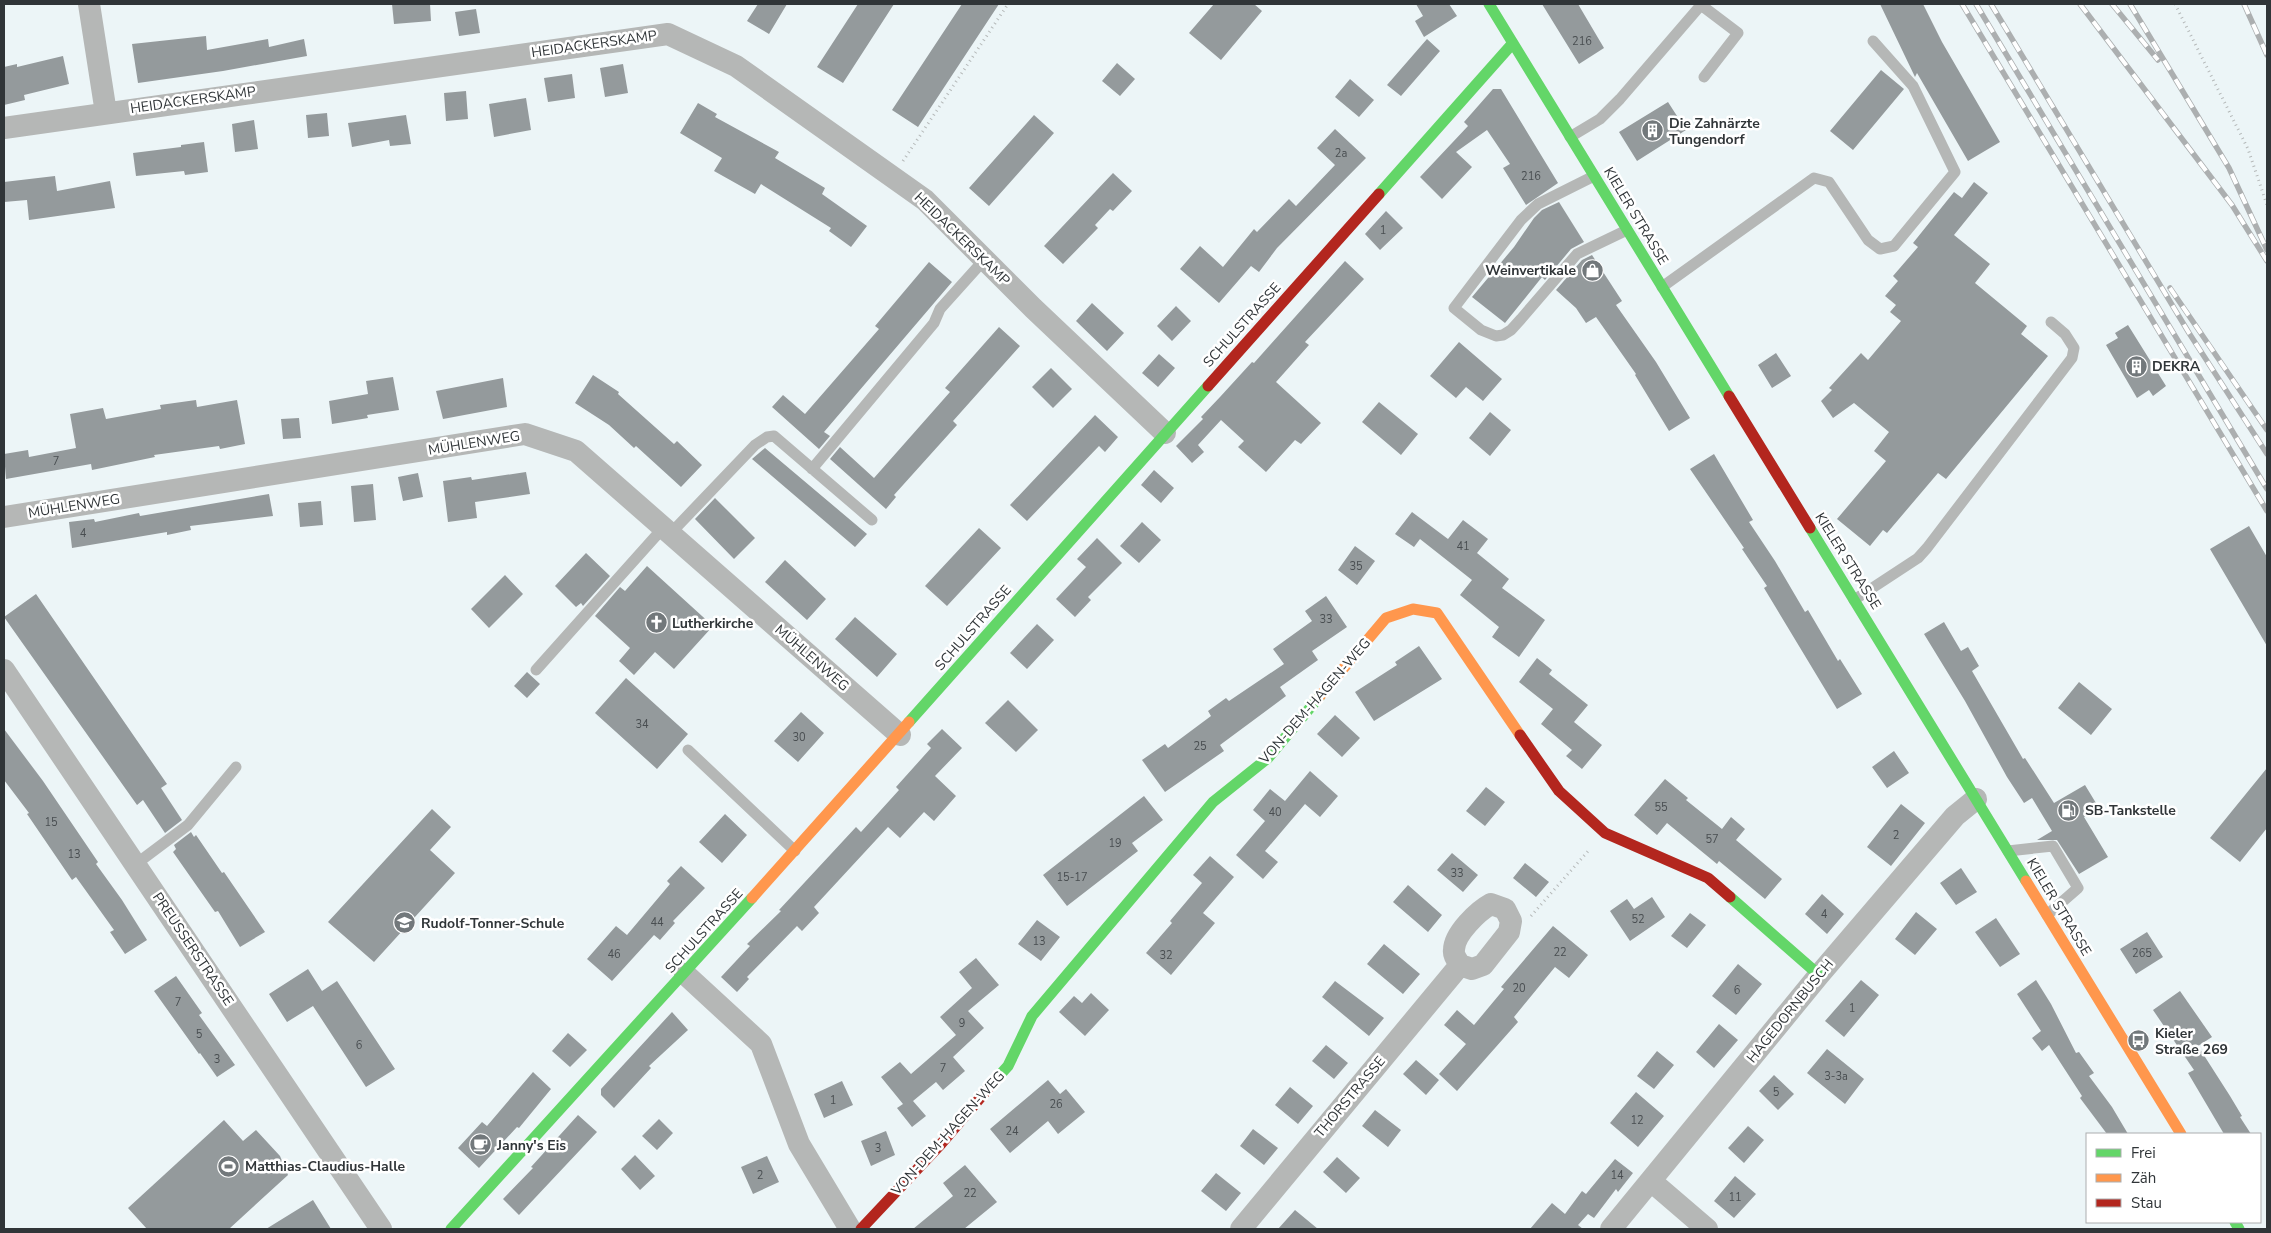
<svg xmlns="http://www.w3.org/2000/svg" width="2271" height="1233" font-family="'Nunito Sans',sans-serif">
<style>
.building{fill:#949a9c}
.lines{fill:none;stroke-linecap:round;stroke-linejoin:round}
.path{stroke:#b5b9b9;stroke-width:3;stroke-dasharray:1 4;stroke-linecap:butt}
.lane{stroke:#b5b7b6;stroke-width:11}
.street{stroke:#b5b7b6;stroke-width:22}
.fast{stroke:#63d668;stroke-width:11}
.slow{stroke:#ff974d;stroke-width:11}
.jam{stroke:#b3261e;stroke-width:11}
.rail-casing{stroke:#acafb0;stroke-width:5.5}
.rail{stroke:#fff;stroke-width:4;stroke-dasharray:11;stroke-linecap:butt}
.labels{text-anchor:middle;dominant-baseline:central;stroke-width:5;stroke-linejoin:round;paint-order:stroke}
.number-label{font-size:11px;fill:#494e51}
.street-label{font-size:14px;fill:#303538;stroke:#fff}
.poi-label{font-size:14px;font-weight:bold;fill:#303538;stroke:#fff;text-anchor:start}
</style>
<rect width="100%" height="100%" fill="#ecf5f7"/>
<path class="building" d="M392 4H430L431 21 394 24Z
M758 4H787L769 34 747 21Z
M858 4H894L843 83 817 67Z
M962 4H999L918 127 892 110Z
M1214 4H1254L1262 11 1221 60 1189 33Z
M1416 4H1449L1457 16 1424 37 1415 21 1423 16Z
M1542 4H1578L1604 48 1579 64Z
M1880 4H1923L1942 42 2000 142 1968 161 1917 73 1915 77Z
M476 9 480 33 459 36 455 12Z
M206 36 207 50 268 39 269 47 304 39 307 56 223 71 138 83 132 44Z
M1427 39 1440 51 1401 96 1387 85Z
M63 56 69 84 24 95 25 100 4 105V67L17 64V67Z
M1117 63 1135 79 1120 96 1102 81Z
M623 64 628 93 605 97 600 68Z
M1881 70 1904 89 1853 150 1830 131Z
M572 74 575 98 548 102 544 78Z
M1350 79 1374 100 1359 117 1335 97Z
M1493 89H1501L1558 183 1526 205 1503 168 1510 164 1487 130 1456 152 1472 167 1442 199 1420 177 1468 126 1464 122Z
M466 91 468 119 446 121 444 93Z
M526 98 531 130 494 137 489 104Z
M1668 102 1686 130 1637 161 1619 132Z
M698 103 717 114 715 117 779 152 775 158 825 188 822 194 867 226 851 247 829 231 831 228 761 184 755 194 714 171 722 158 680 133Z
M327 113 329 136 308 138 306 115Z
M406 115 411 144 390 146 389 140 352 147 348 123Z
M1034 115 1054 133 989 206 969 188Z
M254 120 258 149 235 152 232 124Z
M1335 129 1366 158 1277 248 1259 272 1251 266 1219 303 1180 269 1200 246 1223 267 1254 229 1257 232 1289 199 1296 206 1335 165 1317 148Z
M204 142 208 172 185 175 184 171 136 176 133 153 181 147V145Z
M1113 173 1132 191 1113 211 1110 209 1095 225 1098 228 1063 264 1044 246Z
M55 176 57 191 110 181 115 208 29 220 27 200 4 202V182Z
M1974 182 1988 193 1954 235 1990 264 1975 283 2027 326 2021 334 2048 356 1946 479 1938 473 1887 533 1883 530 1870 546 1837 519 1886 461 1874 451 1889 432 1854 403 1833 418 1821 401 1832 390 1829 388 1861 353 1868 360 1901 321 1890 312 1896 305 1885 296 1898 281 1893 276 1918 247 1913 243 1954 192 1962 198Z
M1559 202 1584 242 1571 249 1545 280 1542 277 1505 323 1472 297 1514 247 1534 218 1542 210Z
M1386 211 1403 228 1380 250 1365 234Z
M1592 255 1622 301 1616 305 1656 362 1690 418 1669 431 1635 375 1636 374 1596 317 1586 323 1576 308 1556 290 1582 260Z
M1345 261 1364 279 1305 342 1309 345 1276 382 1321 423 1301 444 1295 440 1266 472 1238 447 1244 441 1221 420 1198 445 1204 452 1192 463 1176 446 1203 419 1201 417 1220 397 1252 362 1254 363Z
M929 262 952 282 824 432 830 436 819 449 772 407 783 395 805 414 879 329 875 326Z
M1092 303 1124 333 1107 351 1076 321Z
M1176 306 1191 321 1172 341 1157 326Z
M2128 325 2166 386 2153 396 2149 390 2137 398 2106 345 2118 338 2115 333Z
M999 327 1020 346 953 421 957 425 894 495 896 497 886 509 830 459 840 447 874 478 950 392 945 388Z
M1459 342 1502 379 1483 401 1466 387 1456 398 1430 376Z
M1776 353 1791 376 1772 388 1758 365Z
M1159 354 1175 368 1158 387 1142 373Z
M1051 368 1072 389 1053 408 1032 387Z
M593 375 619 392 618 394 674 444 677 441 702 465 681 487 636 446 634 448 609 425 575 403Z
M393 377 399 410 367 415 368 418 332 424 329 401 368 394 366 381Z
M503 378 507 407 443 419 436 391Z
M196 400 197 407 237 400 245 444 220 449 219 446 154 455 155 457 92 470 91 464 6 479 4 454 28 450 29 457 76 448 70 414 103 408 106 419 161 409 160 405Z
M1379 402 1418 434 1401 455 1362 422Z
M1490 412 1511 430 1490 456 1469 438Z
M1095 415 1118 437 1105 452 1099 446 1027 521 1010 505Z
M299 418 301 438 283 439 281 419Z
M765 448 867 534 855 547 752 459Z
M1714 454 1753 520 1749 522 1775 561 1805 612 1808 610 1838 661 1840 659 1862 694 1837 709 1764 588 1767 586 1742 549 1744 548 1690 469Z
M1154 470 1174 488 1161 503 1141 485Z
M526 472 530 494 475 502 477 518 448 522 443 481 471 477 472 480Z
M418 473 423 497 403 501 398 477Z
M373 484 376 520 354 522 351 486Z
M269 494 273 516 190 526 191 530 167 535V532L72 548 69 522 94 519 95 522 139 513 140 516Z
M715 498 755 538 734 559 695 519Z
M321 501 323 525 300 527 298 503Z
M1412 512 1448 539 1463 520 1488 539 1477 553 1509 579 1502 588 1545 620 1519 657 1492 637 1499 627 1460 595 1472 580 1420 539 1414 547 1395 534Z
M1142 522 1161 540 1139 563 1120 546Z
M2249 526 2267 557V646L2210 549Z
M979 528 1001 548 947 606 925 586Z
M1097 538 1122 563 1088 597 1091 600 1075 617 1056 599 1086 567 1077 559Z
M1355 546 1375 561 1357 585 1338 570Z
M586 553 610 576 583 606 581 603 576 607 555 586Z
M785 560 826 599 807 620 765 582Z
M647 566 713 626 674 669 655 652 634 675 619 661 630 648 595 616 620 587 625 591Z
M505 575 523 594 489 628 471 609Z
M36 594 167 784 161 788 182 820 165 833 143 800 137 805 4 617Z
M1326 596 1347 627 1312 651 1318 660 1280 687 1286 696 1220 745 1224 751 1165 792 1142 760 1165 744 1168 748 1211 716 1208 711 1226 698 1229 701 1284 664 1273 649 1312 621 1305 611Z
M855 617 897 654 877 677 835 639Z
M1944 622 1961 651 1968 647 1979 666 1972 671 2023 759 2025 758 2054 803 2085 785 2099 808 2084 817 2108 857 2079 874 2057 840H2037L2052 831 2032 798 2024 803 2007 777 1965 701 1924 634Z
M1037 624 1054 640 1027 669 1010 653Z
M1419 646 1442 679 1374 721 1355 692 1397 665 1395 662Z
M1537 658 1552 670 1549 674 1588 705 1574 722 1602 745 1582 769 1566 756 1572 750 1541 724 1553 709 1519 682Z
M527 672 540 684 527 698 514 686Z
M626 678 688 734 657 769 595 713Z
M2079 682 2112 709 2091 735 2058 708Z
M1008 700 1038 730 1016 752 985 723Z
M801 712 824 733 798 762 774 741Z
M1335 715 1360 738 1342 757 1317 734Z
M4 729 43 781 98 862 96 864 122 900 147 940 125 954 110 932 114 930 76 877 72 880 27 814 29 813 4 780Z
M942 729 962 748 935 776 956 796 934 821 924 812 900 838 888 827 814 907 819 913 802 931 797 926 747 977 749 979 737 992 721 977 750 946 747 944 781 911 779 910 856 827 861 832 899 790 896 787 931 748 927 744Z
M1894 751 1909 773 1887 788 1872 767Z
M2267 768V828L2240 862 2210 838Z
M1310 771 1338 796 1320 817 1305 804 1265 851 1278 862 1263 879 1236 855 1265 821 1253 810 1270 789 1285 801Z
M1665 779 1688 798 1686 800 1722 829 1731 817 1745 829 1736 840 1782 879 1765 899 1719 861 1717 864 1667 823 1657 835 1634 815Z
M1486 787 1505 802 1485 826 1466 811Z
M1144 796 1163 820 1132 843 1138 851 1067 906 1043 875Z
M1901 804 1925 823 1891 866 1867 847Z
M432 809 451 827 430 850 455 873 374 962 328 922Z
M725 814 747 835 722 863 699 842Z
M191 832 194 837 196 835 222 873 224 872 265 932 240 947 218 911 215 912 173 852 176 849 174 845Z
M1452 853 1478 875 1463 892 1437 870Z
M1210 856 1234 877 1203 913 1215 923 1171 975 1146 953 1172 923 1170 921 1202 883 1193 875Z
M1525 863 1549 882 1536 897 1513 878Z
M681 866 705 888 673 921 675 923 660 940 654 935 612 981 587 959 616 926 627 935 670 884 667 881Z
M1961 868 1977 892 1956 905 1940 883Z
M1408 885 1442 915 1428 932 1393 902Z
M1822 894 1844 914 1827 934 1805 914Z
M1652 897 1665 917 1630 941 1610 911 1627 899 1634 909Z
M1916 912 1937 929 1915 955 1895 939Z
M1690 913 1706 925 1687 948 1671 936Z
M1996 918 2020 954 2000 967 1975 932Z
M1037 920 1060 937 1041 961 1018 944Z
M1553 926 1588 955 1569 978 1555 967 1514 1017 1518 1022 1457 1091 1439 1074 1466 1044 1444 1025 1457 1010 1474 1025 1504 989 1501 987Z
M2147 932 2163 957 2136 974 2120 949Z
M1384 944 1420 974 1403 994 1367 964Z
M976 958 999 985 968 1011 984 1028 953 1057 965 1071 943 1090 936 1082 913 1101 926 1116 912 1127 897 1108 903 1104 881 1077 900 1062 911 1074 956 1035 940 1017 972 988 959 972Z
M1738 964 1762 984 1736 1015 1712 996Z
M308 969 322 991 337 981 395 1069 366 1087 313 1006 287 1022 269 994Z
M176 976 202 1013 199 1015 235 1065 217 1077 200 1053 199 1054 154 991Z
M1861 980 1879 995 1844 1037 1825 1021Z
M2036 980 2051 1004 2076 1053 2079 1052 2094 1073 2089 1076 2112 1107 2128 1134H2107L2080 1098 2082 1096 2049 1045 2042 1051 2032 1038 2041 1031 2017 994Z
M1335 981 1384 1018 1369 1036 1322 997Z
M2180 991 2212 1037 2198 1046 2230 1096 2242 1116 2240 1117 2251 1134H2224L2188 1073 2194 1070 2153 1010Z
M1091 993 1109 1010 1085 1036 1059 1012 1074 996 1082 1003Z
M672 1012 688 1030 649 1066 651 1068 614 1108 601 1095V1089Z
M1719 1024 1738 1040 1714 1068 1696 1052Z
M568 1033 587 1050 570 1067 552 1051Z
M1326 1045 1348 1063 1334 1079 1312 1061Z
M1827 1049 1864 1079 1845 1104 1807 1073Z
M1657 1051 1674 1065 1654 1089 1637 1076Z
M1416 1060 1439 1080 1426 1095 1403 1074Z
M533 1072 551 1089 519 1128 517 1127 479 1168 458 1148 482 1122 487 1126Z
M1774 1075 1794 1094 1778 1110 1759 1091Z
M1048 1080 1060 1094 1066 1089 1085 1112 1058 1134 1048 1121 1010 1153 990 1129Z
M842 1081 853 1105 824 1118 814 1094Z
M1290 1087 1313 1106 1298 1124 1275 1105Z
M1636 1092 1664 1116 1638 1147 1610 1123Z
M1375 1110 1401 1130 1388 1147 1362 1126Z
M578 1115 597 1132 519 1215 503 1199 533 1168 531 1167Z
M659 1119 673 1133 657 1150 642 1136Z
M224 1120 243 1141 256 1130 280 1156 288 1175 229 1229H147L128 1208Z
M1748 1126 1764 1140 1744 1163 1728 1148Z
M1253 1129 1278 1148 1264 1165 1240 1146Z
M886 1131 895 1155 871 1166 861 1141Z
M635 1155 655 1176 640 1190 621 1169Z
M767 1156 779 1182 753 1194 741 1167Z
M1337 1157 1360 1178 1346 1193 1323 1172Z
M1615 1159 1633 1173 1618 1192 1616 1189 1594 1218 1588 1214 1578 1225 1583 1229H1530L1552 1203 1565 1214 1582 1191 1586 1194Z
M965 1165 997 1202 964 1229H913L953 1196 943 1183Z
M1216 1173 1241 1193 1226 1211 1201 1191Z
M1735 1176 1756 1194 1734 1218 1714 1201Z
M313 1200 331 1229H266Z
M1295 1210 1318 1229H1278Z"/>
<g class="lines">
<path class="path" d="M2175 4 2248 149 2267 205
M903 161 1008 4
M1531 916 1589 850"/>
<path class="lane" d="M1570 137 1600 119 1620 99 1701 5 1738 33 1704 77
M1594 176 1538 204 1521 220 1454 308 1481 330 1496 336 1503 335 1511 330 1521 319 1577 254 1627 230
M1662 287 1814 178 1829 182 1868 240 1880 249 1894 246 1955 172 1913 86 1873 41
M812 469 934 323 940 309 984 260
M670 534 755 445 767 437 774 436 872 520
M1854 600 1918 558 1927 548 2072 358 2074 348 2065 334 2051 322
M536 670 663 528
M688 750 795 851
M2008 851 2053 846 2078 888 2047 915
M136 864 188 825 236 767"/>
<path class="street" d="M89 4 106 113
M4 128 668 34 736 66 925 200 1033 308 1165 433
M4 517 525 434 576 451 900 735
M4 670 381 1229
M1491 904 1505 909 1511 921 1509 932 1483 965 1472 969 1460 965C1457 960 1453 955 1454 950 1454 934 1478 911 1491 904Z
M685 974 761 1044 799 1144 850 1229
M1651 1181 1707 1229
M1241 1229 1460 965
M1611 1229 1819 975 1955 816 1976 799"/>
<path class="fast" d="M1489 4 1729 396
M1379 194 1513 43
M1810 528 2026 881
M909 722 1208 386
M1730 897 1819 975
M998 1077 1008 1066 1032 1016 1213 802 1268 758 1320 696
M2235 1222 2239 1229
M451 1229 752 898"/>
<path class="slow" d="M1320 696 1386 618 1413 609 1437 613 1520 735
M2026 881 2181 1134
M752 898 909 722"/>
<path class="jam" d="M1208 386 1379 194
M1729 396 1810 528
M1520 735 1559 791 1605 833 1708 878 1730 897
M861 1229 941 1144 998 1077"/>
<defs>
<path id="rail" d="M1962 4 2267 511
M1976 4 2267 489
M1991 4 2189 333 2267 454
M2080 4 2232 205 2267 261
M2112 4 2158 60
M2130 4 2229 168 2267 250
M2244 4 2267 55
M2170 288 2267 430"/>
</defs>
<use href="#rail" class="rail-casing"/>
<use href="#rail" class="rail"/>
</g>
<defs>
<symbol id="building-disc" viewBox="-11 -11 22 22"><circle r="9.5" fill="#72787b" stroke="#fff"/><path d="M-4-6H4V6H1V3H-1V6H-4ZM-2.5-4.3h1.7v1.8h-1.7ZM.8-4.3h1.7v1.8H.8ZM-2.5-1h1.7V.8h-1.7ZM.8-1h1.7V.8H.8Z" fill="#fff"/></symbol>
<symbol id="shop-disc" viewBox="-11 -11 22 22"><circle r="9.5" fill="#72787b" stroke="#fff"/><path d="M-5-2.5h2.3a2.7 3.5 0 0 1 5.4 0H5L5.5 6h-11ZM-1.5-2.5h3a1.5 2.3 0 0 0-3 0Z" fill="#fff"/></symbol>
<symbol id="church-disc" viewBox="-11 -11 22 22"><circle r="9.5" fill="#72787b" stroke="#fff"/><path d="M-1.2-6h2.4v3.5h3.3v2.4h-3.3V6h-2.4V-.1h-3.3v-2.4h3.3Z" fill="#fff"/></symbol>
<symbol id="fuel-disc" viewBox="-11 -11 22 22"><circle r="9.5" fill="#72787b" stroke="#fff"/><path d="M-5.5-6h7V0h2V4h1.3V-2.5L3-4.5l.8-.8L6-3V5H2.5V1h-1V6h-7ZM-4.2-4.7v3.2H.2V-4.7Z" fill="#fff"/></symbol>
<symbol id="school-disc" viewBox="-11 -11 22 22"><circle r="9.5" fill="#72787b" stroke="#fff"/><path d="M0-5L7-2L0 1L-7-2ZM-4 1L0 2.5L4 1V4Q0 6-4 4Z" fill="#fff"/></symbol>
<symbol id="bus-disc" viewBox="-11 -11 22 22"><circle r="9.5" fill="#72787b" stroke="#fff"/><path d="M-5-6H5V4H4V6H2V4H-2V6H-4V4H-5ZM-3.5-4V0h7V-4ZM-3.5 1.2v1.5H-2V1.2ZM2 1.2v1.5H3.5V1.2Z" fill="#fff"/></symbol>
<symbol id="cafe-disc" viewBox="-11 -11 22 22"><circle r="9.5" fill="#72787b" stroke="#fff"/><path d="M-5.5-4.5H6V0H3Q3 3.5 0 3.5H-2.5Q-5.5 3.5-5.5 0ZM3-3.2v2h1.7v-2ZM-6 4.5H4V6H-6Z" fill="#fff"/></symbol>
<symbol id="stadium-disc" viewBox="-11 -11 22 22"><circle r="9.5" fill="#72787b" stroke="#fff"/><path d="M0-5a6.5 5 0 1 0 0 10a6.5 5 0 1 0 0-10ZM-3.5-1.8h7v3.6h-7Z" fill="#fff"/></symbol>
</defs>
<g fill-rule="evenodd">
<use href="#building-disc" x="1640" y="118" width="25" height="25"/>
<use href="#shop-disc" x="1580" y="258" width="25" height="25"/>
<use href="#building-disc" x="2124" y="354" width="25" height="25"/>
<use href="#church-disc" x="644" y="610" width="25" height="25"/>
<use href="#fuel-disc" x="2056" y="798" width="25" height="25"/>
<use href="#school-disc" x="392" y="910" width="25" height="25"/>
<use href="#bus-disc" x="2126" y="1028" width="25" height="25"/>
<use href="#cafe-disc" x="468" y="1132" width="25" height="25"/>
<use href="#stadium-disc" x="216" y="1154" width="25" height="25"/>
</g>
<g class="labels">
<g class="number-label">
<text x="1582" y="41">216</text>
<text x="1341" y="153">2a</text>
<text x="1531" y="176">216</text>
<text x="1383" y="230">1</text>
<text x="56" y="461">7</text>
<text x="83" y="533">4</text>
<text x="1463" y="546">41</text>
<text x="1356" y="566">35</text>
<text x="1326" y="619">33</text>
<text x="642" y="724">34</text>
<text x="799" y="737">30</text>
<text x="1200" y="746">25</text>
<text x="1661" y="807">55</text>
<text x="1275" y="812">40</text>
<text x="51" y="822">15</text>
<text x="1896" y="835">2</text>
<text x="1712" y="839">57</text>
<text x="1115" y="843">19</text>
<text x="74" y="854">13</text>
<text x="1457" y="873">33</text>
<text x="1072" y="877">15-17</text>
<text x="1824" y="914">4</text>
<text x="1638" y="919">52</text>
<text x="657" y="922">44</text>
<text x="1039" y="941">13</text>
<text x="1560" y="952">22</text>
<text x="2142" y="953">265</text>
<text x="614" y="954">46</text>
<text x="1166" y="955">32</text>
<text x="1519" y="988">20</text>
<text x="1737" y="990">6</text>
<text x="178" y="1002">7</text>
<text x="1852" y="1008">1</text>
<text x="962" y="1023">9</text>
<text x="199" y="1034">5</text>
<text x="359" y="1045">6</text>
<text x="217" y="1059">3</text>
<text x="943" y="1068">7</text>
<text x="1836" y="1076">3-3a</text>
<text x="1776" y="1092">5</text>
<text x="833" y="1100">1</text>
<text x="1056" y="1104">26</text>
<text x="1637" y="1120">12</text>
<text x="1012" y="1131">24</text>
<text x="878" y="1148">3</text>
<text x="760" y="1175">2</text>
<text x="1617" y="1175">14</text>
<text x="970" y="1193">22</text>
<text x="1735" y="1197">11</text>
</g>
<g class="street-label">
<text transform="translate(594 44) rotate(-8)">HEIDACKERSKAMP</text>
<text transform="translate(193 100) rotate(-8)">HEIDACKERSKAMP</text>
<text transform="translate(1636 216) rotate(59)">KIELER STRASSE</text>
<text transform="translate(962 239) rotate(44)">HEIDACKERSKAMP</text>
<text transform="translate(1242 325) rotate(-48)">SCHULSTRASSE</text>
<text transform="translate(474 443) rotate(-9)">MÜHLENWEG</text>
<text transform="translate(74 506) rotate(-9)">MÜHLENWEG</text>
<text transform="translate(1848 561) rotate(58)">KIELER STRASSE</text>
<text transform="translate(973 628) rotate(-49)">SCHULSTRASSE</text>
<text transform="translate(812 658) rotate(41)">MÜHLENWEG</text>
<text transform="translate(1315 701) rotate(-49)">VON-DEM-HAGEN-WEG</text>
<text transform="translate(2059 907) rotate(59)">KIELER STRASSE</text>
<text transform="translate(704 931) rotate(-48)">SCHULSTRASSE</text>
<text transform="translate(193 949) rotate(56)">PREUSSERSTRASSE</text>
<text transform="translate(1790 1011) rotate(-51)">HAGEDORNBUSCH</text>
<text transform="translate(1350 1097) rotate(-50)">THORSTRASSE</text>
<text transform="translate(948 1133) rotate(-48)">VON-DEM-HAGEN-WEG</text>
</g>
<g class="poi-label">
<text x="1669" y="123">Die Zahnärzte<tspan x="1669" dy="16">Tungendorf</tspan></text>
<text x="1576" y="270" text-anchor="end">Weinvertikale</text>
<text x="2152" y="366">DEKRA</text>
<text x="672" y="623">Lutherkirche</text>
<text x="2085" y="810">SB-Tankstelle</text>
<text x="421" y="923">Rudolf-Tonner-Schule</text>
<text x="2155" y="1033">Kieler<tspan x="2155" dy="16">Straße 269</tspan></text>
<text x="497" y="1145">Janny's Eis</text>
<text x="245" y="1166">Matthias-Claudius-Halle</text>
</g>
</g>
<rect width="2271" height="1233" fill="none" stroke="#303538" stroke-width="10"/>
<rect x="2086" y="1133" width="175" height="90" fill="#ffffff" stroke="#acaeaf"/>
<rect x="2096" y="1149" width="25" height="8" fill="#63d668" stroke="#acaeaf"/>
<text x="2131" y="1158" font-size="15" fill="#303538">Frei</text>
<rect x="2096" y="1174" width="25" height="8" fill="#ff974d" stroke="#acaeaf"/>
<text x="2131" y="1183" font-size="15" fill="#303538">Zäh</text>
<rect x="2096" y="1199" width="25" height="8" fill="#b3261e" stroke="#acaeaf"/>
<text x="2131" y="1208" font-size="15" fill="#303538">Stau</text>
</svg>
